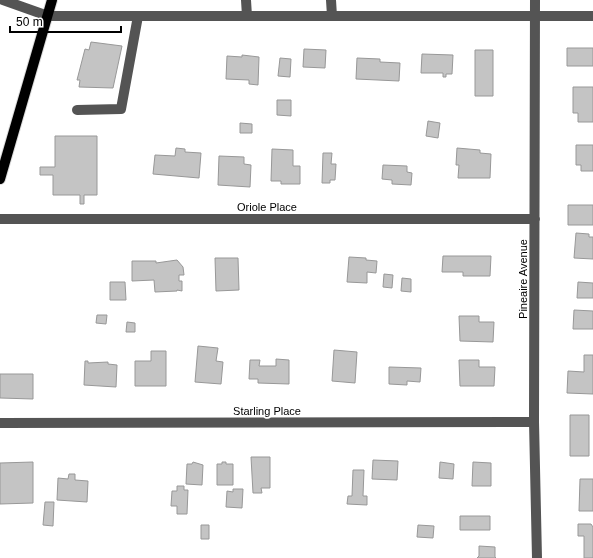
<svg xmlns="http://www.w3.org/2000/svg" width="593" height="558" font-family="Arial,sans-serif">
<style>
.building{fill:#c4c4c4;stroke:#989898}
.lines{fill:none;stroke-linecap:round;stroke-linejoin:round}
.major-casing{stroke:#dbdbdb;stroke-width:12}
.minor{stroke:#545454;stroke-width:10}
.major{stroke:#000;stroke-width:10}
.labels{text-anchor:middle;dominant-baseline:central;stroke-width:3.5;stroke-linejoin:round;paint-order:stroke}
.street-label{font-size:11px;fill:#000;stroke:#fff}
</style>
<rect width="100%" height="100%" fill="#fff"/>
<path class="building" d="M91 42 122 46 113 88 79 87 80 80H77L85 49 89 50Z
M567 48H593V66H567Z
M304 49 326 50 325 68 303 67Z
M475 50H493V96H475Z
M422 54 453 55 452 74H446V77H443V73H421Z
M242 55 259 57 258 85 249 84V80L226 79 227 56 242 57Z
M280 58 291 59 290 77 278 76Z
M357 58 380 59V62L400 63 399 81 356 79Z
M573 87H593V122H578V113H573Z
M277 100H291V116L277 115Z
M428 121 440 123 438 138 426 136Z
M240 123 252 124V133H240Z
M55 136H97V195H84V204H80V195H53V175H40V167H55Z
M576 145H593V171H581V165H576Z
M176 148 185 149V152L201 153 199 178 153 174 155 155 175 156Z
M457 148 480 150V153L491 154 490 178H458L459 165H456Z
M272 149 293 150V166H300V184H281V181H271Z
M323 153H332L331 164H336L335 180H330V183H322Z
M219 156 244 157V164L251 165 250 187 218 185Z
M383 165 407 166V172L412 173 411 185 392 184V180L382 179Z
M568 205H593V225H568Z
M576 233 589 234V237H593V259L574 258Z
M443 256H491L490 276H463V272H442Z
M349 257 366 258V260L377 261 376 273 367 272V283L347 282Z
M215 258H238L239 290 216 291Z
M177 260 183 267 184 275H179V281H182V291L177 290V291L155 292 154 280 132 281V261H156V263Z
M384 274 393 275 392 288 383 287Z
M402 278 411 279V292L401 291Z
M110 282H125L126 300H110Z
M578 282 593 283V298H577Z
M574 310 593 311V329H573Z
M97 315H107L106 324 96 323Z
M459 316H479V322H494L493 342 460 341Z
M127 322 135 323V332H126Z
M198 346 218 348 216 361 223 362 221 384 195 382Z
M334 350 357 352 355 383 332 381Z
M151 351H166V386H135V361H151Z
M584 355H593V394L567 393 568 371 584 372Z
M276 359 289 360V384L258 383V379H249L250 360H260L259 366H276Z
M459 360H479V367H495L494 386H460Z
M85 361H88V363L108 362V364L117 365 116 387 84 385Z
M389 367 421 368 420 382 407 381V385L389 384Z
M0 374H33V399L0 398Z
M570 415H589V456H570Z
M251 457H270V488H261L262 493H253Z
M373 460 398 461 397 480 372 479Z
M33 462V503L0 504V463Z
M193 462 203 465 202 485 186 484 187 464H192Z
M222 462H226V464H233V485H217V464H222Z
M440 462 454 464 453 479 439 478Z
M473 462 491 463V486H472Z
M353 470H364L363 496H367V505L347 504 348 496H352Z
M69 474H75V480L88 481 87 502 57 500 58 478 68 479Z
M580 479H593V511H579Z
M177 486H184V490H188L187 514H177V506H171L172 491H177Z
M233 489H243L242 508 226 507 227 491 233 492Z
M45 502H54L53 526 43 525Z
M460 516H490V530H460Z
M578 524H591L593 527V558H584V536H578Z
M201 525H209V539H201Z
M418 525 434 526 433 538 417 537Z
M479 546 495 547V557L496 558H477L479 556Z"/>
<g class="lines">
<defs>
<path id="major" d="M0 179 52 0"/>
</defs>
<use href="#major" class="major-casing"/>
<path class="minor" d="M3 0 48 16H593
M246 0 247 16
M331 0 332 16
M535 0 534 422 537 558
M77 110 121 109 138 16
M0 219H535
M0 423 534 422"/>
<use href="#major" class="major"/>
</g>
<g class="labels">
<g class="street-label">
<text x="267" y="207">Oriole Place</text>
<text transform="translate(523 279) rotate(-90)">Pineaire Avenue</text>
<text x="267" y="411">Starling Place</text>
</g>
</g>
<path d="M10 26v6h111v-6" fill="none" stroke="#000000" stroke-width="2"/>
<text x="16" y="26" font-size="12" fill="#000000" stroke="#ffffff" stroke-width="3" paint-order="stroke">50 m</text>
</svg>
